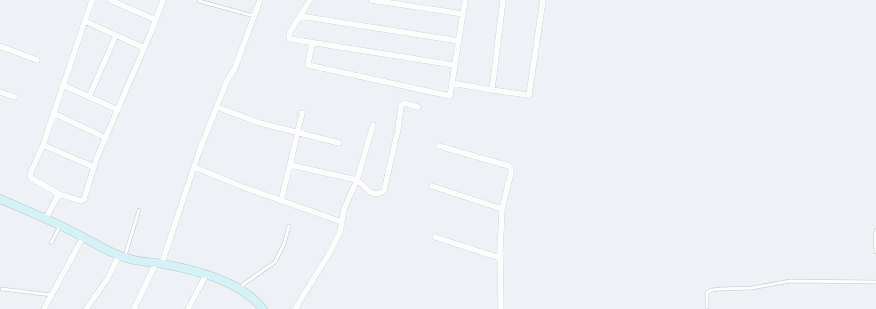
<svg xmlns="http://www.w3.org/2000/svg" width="876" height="309" font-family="'Noto Sans',sans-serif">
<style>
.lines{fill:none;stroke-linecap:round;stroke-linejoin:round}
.service-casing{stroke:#bfc2c5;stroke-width:4}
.minor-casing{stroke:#bfc2c5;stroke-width:6}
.secondary-casing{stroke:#bfc2c5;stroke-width:9}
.service{stroke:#fff;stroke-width:3}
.minor{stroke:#fff;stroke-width:5.5}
.secondary{stroke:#d4f3f9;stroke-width:8}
</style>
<rect width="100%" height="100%" fill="#eef2f6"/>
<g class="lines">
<defs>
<path id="service" d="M199 1 254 16
M876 230 875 240 876 252
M51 243 60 226
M125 256 139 210
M240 288 245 283 275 262 284 244 289 226
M2 289 52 295
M707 307V293L711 290 721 289 752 288 790 281 876 282"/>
<path id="minor" d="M92 0 43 145 30 174 31 178 59 194 81 201 84 199 97 157 152 30 163 0
M110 0 156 20
M310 0 290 32 289 36 290 39 454 65
M371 0 463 14
M300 16 459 41
M85 21 144 48
M312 43 308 65 450 96 465 0
M0 46 37 60
M452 83 492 90 529 95 543 0
M63 85 118 110
M492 90 503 0
M0 92 15 97
M89 97 116 35
M217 107 260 123 339 143
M53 113 106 138
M43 145 94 167
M439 146 509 166 511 168V173L502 209 500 251 501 309
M290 165 357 180 370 192 376 194 384 191 398 129 401 106 404 103 418 107
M194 167 243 187 342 222
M432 186 502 209
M281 201 291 161 302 113
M46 218 59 194
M435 237 500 258
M162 263 200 149 227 81 235 68 260 0
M44 309 83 237
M86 309 108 278 119 255
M134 309 156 263
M188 309 206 275
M295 309 330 252 340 232 344 209 357 180 373 125"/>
<path id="secondary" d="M0 199C28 211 56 222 83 237 98 245 113 255 130 259 140 262 152 262 163 264 196 270 241 281 263 309"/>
</defs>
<use href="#service" class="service-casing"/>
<use href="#minor" class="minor-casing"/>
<use href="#secondary" class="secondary-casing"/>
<use href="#service" class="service"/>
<use href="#minor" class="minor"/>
<use href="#secondary" class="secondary"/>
</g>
</svg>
